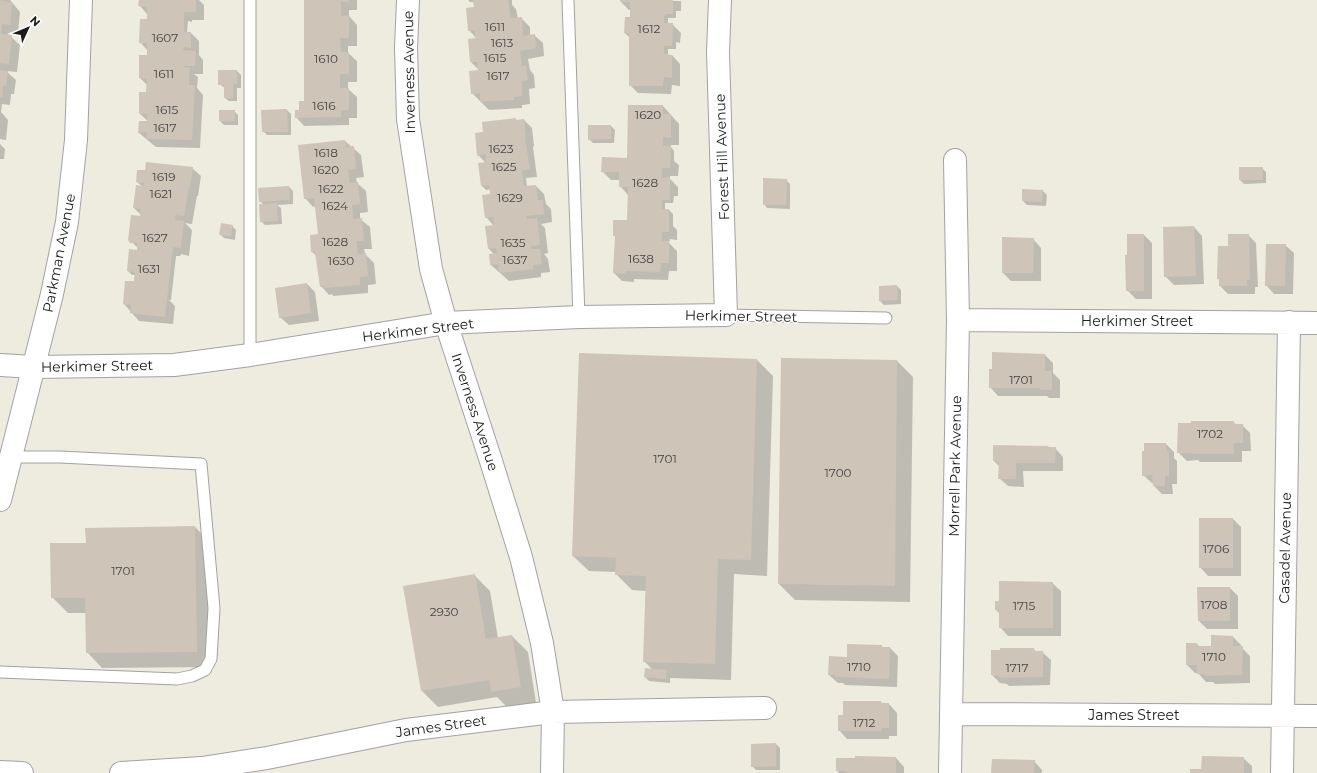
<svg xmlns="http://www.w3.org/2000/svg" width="1317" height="773" font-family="Montserrat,sans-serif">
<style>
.shadow{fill:#0003}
.building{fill:#cec4b8}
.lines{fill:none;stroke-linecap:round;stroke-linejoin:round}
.service-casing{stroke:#a2a2a2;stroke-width:13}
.minor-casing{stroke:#a2a2a2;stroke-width:24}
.service{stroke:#fff;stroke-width:11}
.minor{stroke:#fff;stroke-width:22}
.labels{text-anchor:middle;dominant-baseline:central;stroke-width:3;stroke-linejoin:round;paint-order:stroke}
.number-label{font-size:12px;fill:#484542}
.street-label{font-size:14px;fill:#1b1b1b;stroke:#fff}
</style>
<rect width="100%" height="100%" fill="#eeebdf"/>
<path class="shadow" d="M0 0H10L20 12 18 33 10 32V36L20 45 17 72 6 71 16 80 14 94H11L10 105 2 104 1 112 8 120 6 140 0 139Z
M140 0H199L204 5V20H192V22L188 21 187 33H191L199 41V55L203 60V74H194L198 77 197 88 203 95 200 148 156 147 139 133 149 122 140 114 147 93 148 86 140 78 148 56V51L140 42 148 20V15L140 6Z
M305 0H357V10H349V16L357 25V46H348V53L357 61V82H348V89L357 97V118H349V125L304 126 296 117 305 102Z
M468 0H512V5L516 9 518 19 521 18 530 27V36L534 35 543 43 544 56 528 59 530 70 534 75 535 88 529 89 530 104 522 105V108L489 110 472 93 480 71 471 62 477 39 469 30 475 8V2H470Z
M621 0 681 1V11H676V18H668V23L672 24 681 33 680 43 676 42V49H668V55H672L680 64V86L672 85 671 94 638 93 630 85V38L625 33 631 18V10H629L621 2Z
M237 71 241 75V88H237V101H229L225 98V88L219 84Z
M629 106H663L679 124V145H671V147L674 151V161L679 165 678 176H670V179L678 187V196H674L673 203H665V210H669L673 214V226L677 230V240L670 239 669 243 677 251V271H669L668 280 634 279V282L622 281 614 273 616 238 614 235 628 221V195L620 186V180H611L602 171 629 159Z
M287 110 291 114V135H267L263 131Z
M234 111 238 115V125H224L220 121Z
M524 120 532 128 534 146 533 147 537 177 526 178 527 187 536 186 544 194 546 204 551 209 552 222 541 224 545 228 548 253 544 254 548 259 550 272 541 273V277L509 281 491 265 494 254 489 249 494 226 486 217 491 194V189L486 190 482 186 479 164 486 163 478 155 484 133 517 121Z
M611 126 615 130 614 143H593L589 139Z
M345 141 361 155 364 177 356 178 357 183 366 191 368 212 360 213V219L370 227 372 249H364L365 254 374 263 376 284 368 285V293L333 296 332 294 329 295 321 286 317 256 312 252 319 235 316 206 313 207 305 198Z
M0 144 5 149 4 159H0Z
M192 168 201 176 198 196H197L192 224 185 223 192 230 189 256 181 254 180 256H176L171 300H169L175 306 173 324 139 321 124 304 134 282 135 275H132L128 271 138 248 129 239 141 215 134 208 143 187 137 182Z
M1262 168 1266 172V183L1244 184 1240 180Z
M786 180 790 184V209L767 208 764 204Z
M289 187 293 191V204L277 205 281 208 282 224 265 225 261 221 264 205 260 201Z
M1043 191 1047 195 1046 206 1027 205 1023 201Z
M232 226 236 230 235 240 224 238 220 234Z
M1194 227 1202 236 1204 284 1174 285 1165 276Z
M1143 234 1152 243V299H1136L1127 290 1128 256Z
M1248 235 1256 243 1258 287H1255V294H1228L1220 286V280L1218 279 1229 247Z
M1033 239 1041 248V281H1011L1003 273Z
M1285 245 1294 253 1293 294H1274L1266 285Z
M307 284 315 292 319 321 289 325 280 317Z
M897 286 901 290V304L884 305 880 301Z
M1045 355 1053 363V373L1060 380V398H1049L1047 396H998L990 387Z
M757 360 773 376 767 576 734 574 731 680 670 678V683L649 681 645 677 653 670 644 661 646 591 632 590 616 574V572L589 571 573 556Z
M897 361 913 377 910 602 795 600 779 584Z
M1233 422 1237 425H1242L1250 433 1251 451H1242V462H1200L1198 460 1187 461 1178 452Z
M1145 444H1166L1174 452V458L1177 461V484H1172L1173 494H1162L1154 486V483H1152L1143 475Z
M1048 447 1050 448H1055L1063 457V471H1023L1024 487 1008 486 999 478 1000 467 994 461Z
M1233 519 1241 527V576H1208L1200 567Z
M195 527 211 543 212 667 102 668 87 652 86 613H68L52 597 87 544 86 529Z
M475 576 490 591 498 638 512 636 528 652 536 703 508 708 497 697 438 707 422 691Z
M1052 583 1061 591V636H1008L1000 627V614L996 610 1000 602Z
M1230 588 1238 596V629H1207L1199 621Z
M1233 637 1241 645V647L1250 656V683L1215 684 1213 682H1206L1198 673H1195L1187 665 1197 644 1200 647H1212Z
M882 646 883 648H890L898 656 897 687 845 685 843 683H838L829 675 848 658Z
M1034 649 1036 652H1042L1051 660 1050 685 1009 686 1007 684 1000 683 992 675Z
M881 702 883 704H889L897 713V736H889V739H847L839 730 844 716Z
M776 744 780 748V770H756L752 766Z
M896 758 904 767V773H839L837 770Z
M1243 758 1252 766V773H1191Z
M1034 761 1042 770V773H992Z"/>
<path class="building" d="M0 0 12 3 10 25 2 24 1 34 12 35 9 64 0 63Z
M139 0H196V12H184V32H191V48L184 47 183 50 196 51 195 66H184V67L190 68 189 85H195L192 140 146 139 147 132 138 133 139 121H147V114H139V92H146L147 79 139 78V55H147V43H139L140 19H147V7L138 6Z
M304 0H349V2H341V16L349 15V38H340L341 52H349V74H340V88H349V110H341V117L295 118V110H299V101H304Z
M473 0H508L511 18 522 17 523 36 535 34 536 48 520 51 522 66 526 65 528 80 522 81V96L514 97V100L480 102V93L471 94 469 71 478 70 477 62H470L468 39 476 38 475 36V30L468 31 466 8 474 7Z
M620 0H673V14H665L664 18V23H673L672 46H664V54L672 55V78L664 77 663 86H629V34L624 33 625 17H630V2H620Z
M0 70 8 71 6 86H3L2 97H0Z
M218 70H237V84H233V98H224V85H218Z
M628 105H663V114H671V138L663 137V146H671L670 168H662V178L670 177V200H662V209H669V232H662V241H669V263H661L660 272 626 271V274L613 273 615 236H613V220H627L628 187H619V172H601L602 157 627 158Z
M287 109 288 132H262L261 110Z
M219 110H235V121H219Z
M516 118V120L524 119 526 137 525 138 530 169 522 170 524 186 536 185 538 200H543L544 214 526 216 527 219 537 218 540 245 531 246V249H540L542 264 533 265V269L499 273 498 264 490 265 489 254 497 253 496 248 488 249 485 226 494 225 493 217 485 218 482 195 490 194 489 185 481 186 478 163 486 162V154L477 156 475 133 483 132 482 122Z
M588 125H611V139L588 140Z
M345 140 346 147 354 146 356 169 348 170 350 183 358 182 360 204 352 205 353 219 362 218 364 241H356L358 254 366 253 368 276 360 277V285L324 288V286L320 287 315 252H311L310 235 318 234 314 198 304 199 298 145Z
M146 162 193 167 190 188H189L184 216 176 215 175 220 184 221 181 248 173 247 165 317 130 313 131 305 123 304 125 281H134L135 272 127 271 129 249 137 250V243H130L128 240 131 215 140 216 141 209 133 208 136 185 143 186 144 183 136 182 137 170H145Z
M1239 167H1263V180H1239Z
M763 178 787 179 786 205H763Z
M289 186 290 200 259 202 258 188Z
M1022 189 1043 190 1042 202 1022 201Z
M277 203 278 221 260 222 259 204Z
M221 223 233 225 231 236 219 235Z
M1194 226 1196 276 1164 277 1163 227Z
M1127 234H1144V291H1126L1125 255H1127Z
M1228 234H1249L1250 280 1247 279V286H1219V279H1217L1218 246H1228Z
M1002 237 1034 238 1033 273H1002Z
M1266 244H1286L1285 286H1265Z
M307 283 311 313 279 318 275 288Z
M897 285 898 300 879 301V286Z
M992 352 1045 354V371H1052V390H1040V388H989V369H992Z
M579 353 757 359 751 560 718 559 715 664 643 662 646 576 615 575 616 558 572 556Z
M781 358 897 360 895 586 778 584Z
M1191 421H1234V424H1243V443H1234V454H1191V453H1177L1178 423H1191Z
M1144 443H1166V451L1169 452V476H1165V486H1153L1152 475 1142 476V451H1144Z
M993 445 1049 446 1048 447H1056L1055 463H1016V479H998L999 462 993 461Z
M1199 518H1233V568H1199Z
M195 526 197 652 86 653 85 598H51L50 543H86L85 528Z
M475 574 486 639 512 635 521 687 491 692 489 680 421 691 403 586Z
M999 581 1053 582V628H999V610H995V601H999Z
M1197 587H1230V621H1198Z
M1211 635 1233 636V646H1243L1242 675 1205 676V674H1197V665H1186V643H1197V646H1211Z
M847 644 882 645V647H890L889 679 835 677V675H828L829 656 847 657Z
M1000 648H1034V651H1043V677L1000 678V676L991 675V650H1000Z
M645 668 667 670 666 679 644 677Z
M843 701H881V703H889V728H881L882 731H838V715H843Z
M776 743V766L751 767V744Z
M855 756 896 757V773H846V771H836V758H855Z
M1202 756 1244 757V773H1190V769H1201Z
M992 759 1035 760 1034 773H991Z"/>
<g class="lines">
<defs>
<path id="service" d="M568 0 579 317
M726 315 886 318
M250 355V0
M0 672 177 679 192 676 205 670 211 659 214 608 201 464 60 457H9"/>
<path id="minor" d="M408 0 406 48 408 119 431 269 446 323 491 461 521 557 542 643 553 712 552 773
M958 320 1317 323
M0 365 34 367 174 365 250 355 446 323 579 317 726 315 718 52 720 0
M0 500 52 294 67 222 76 140 81 0
M951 714 1317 716
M0 772 22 773
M121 773 202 768 267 758 406 730 553 712 765 708
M950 773 958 320 955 160
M1282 773 1289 322"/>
</defs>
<use href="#service" class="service-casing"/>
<use href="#minor" class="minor-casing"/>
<use href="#service" class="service"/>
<use href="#minor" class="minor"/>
</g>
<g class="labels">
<g class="number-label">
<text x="495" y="26">1611</text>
<text x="649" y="28">1612</text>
<text x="165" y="37">1607</text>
<text x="502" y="42">1613</text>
<text x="495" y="57">1615</text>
<text x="326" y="58">1610</text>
<text x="164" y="73">1611</text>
<text x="498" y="75">1617</text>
<text x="324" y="105">1616</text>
<text x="167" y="109">1615</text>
<text x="648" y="114">1620</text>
<text x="165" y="127">1617</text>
<text x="501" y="148">1623</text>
<text x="326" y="152">1618</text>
<text x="504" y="166">1625</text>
<text x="326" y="169">1620</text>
<text x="164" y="176">1619</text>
<text x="645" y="182">1628</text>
<text x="331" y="188">1622</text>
<text x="161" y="193">1621</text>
<text x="510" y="197">1629</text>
<text x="335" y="205">1624</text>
<text x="155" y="237">1627</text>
<text x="335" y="241">1628</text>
<text x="513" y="242">1635</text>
<text x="641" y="258">1638</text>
<text x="515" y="259">1637</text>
<text x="341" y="260">1630</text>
<text x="149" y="268">1631</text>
<text x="1021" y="379">1701</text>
<text x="1210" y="433">1702</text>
<text x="665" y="458">1701</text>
<text x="838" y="472">1700</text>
<text x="1216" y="548">1706</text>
<text x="123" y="570">1701</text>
<text x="1214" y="604">1708</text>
<text x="1024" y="605">1715</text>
<text x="444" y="611">2930</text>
<text x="1214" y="656">1710</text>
<text x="859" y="666">1710</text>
<text x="1017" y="667">1717</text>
<text x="864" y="722">1712</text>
</g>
<g class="street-label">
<text transform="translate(409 72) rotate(-91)">Inverness Avenue</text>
<text transform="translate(722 157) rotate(-92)">Forest Hill Avenue</text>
<text transform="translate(59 253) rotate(-79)">Parkman Avenue</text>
<text transform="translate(741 316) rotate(1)">Herkimer Street</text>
<text x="1137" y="321">Herkimer Street</text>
<text transform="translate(418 330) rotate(-7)">Herkimer Street</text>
<text transform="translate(97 366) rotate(-1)">Herkimer Street</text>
<text transform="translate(475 412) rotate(72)">Inverness Avenue</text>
<text transform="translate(955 466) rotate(-89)">Morrell Park Avenue</text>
<text transform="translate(1285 548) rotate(-89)">Casadel Avenue</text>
<text x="1134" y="715">James Street</text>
<text transform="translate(441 726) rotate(-8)">James Street</text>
</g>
</g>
<g transform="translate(28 28) rotate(46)" stroke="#ffffff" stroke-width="3" paint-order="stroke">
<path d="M0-3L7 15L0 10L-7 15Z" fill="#1b1b1b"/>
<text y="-6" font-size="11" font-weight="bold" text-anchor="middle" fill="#1b1b1b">N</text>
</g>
</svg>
